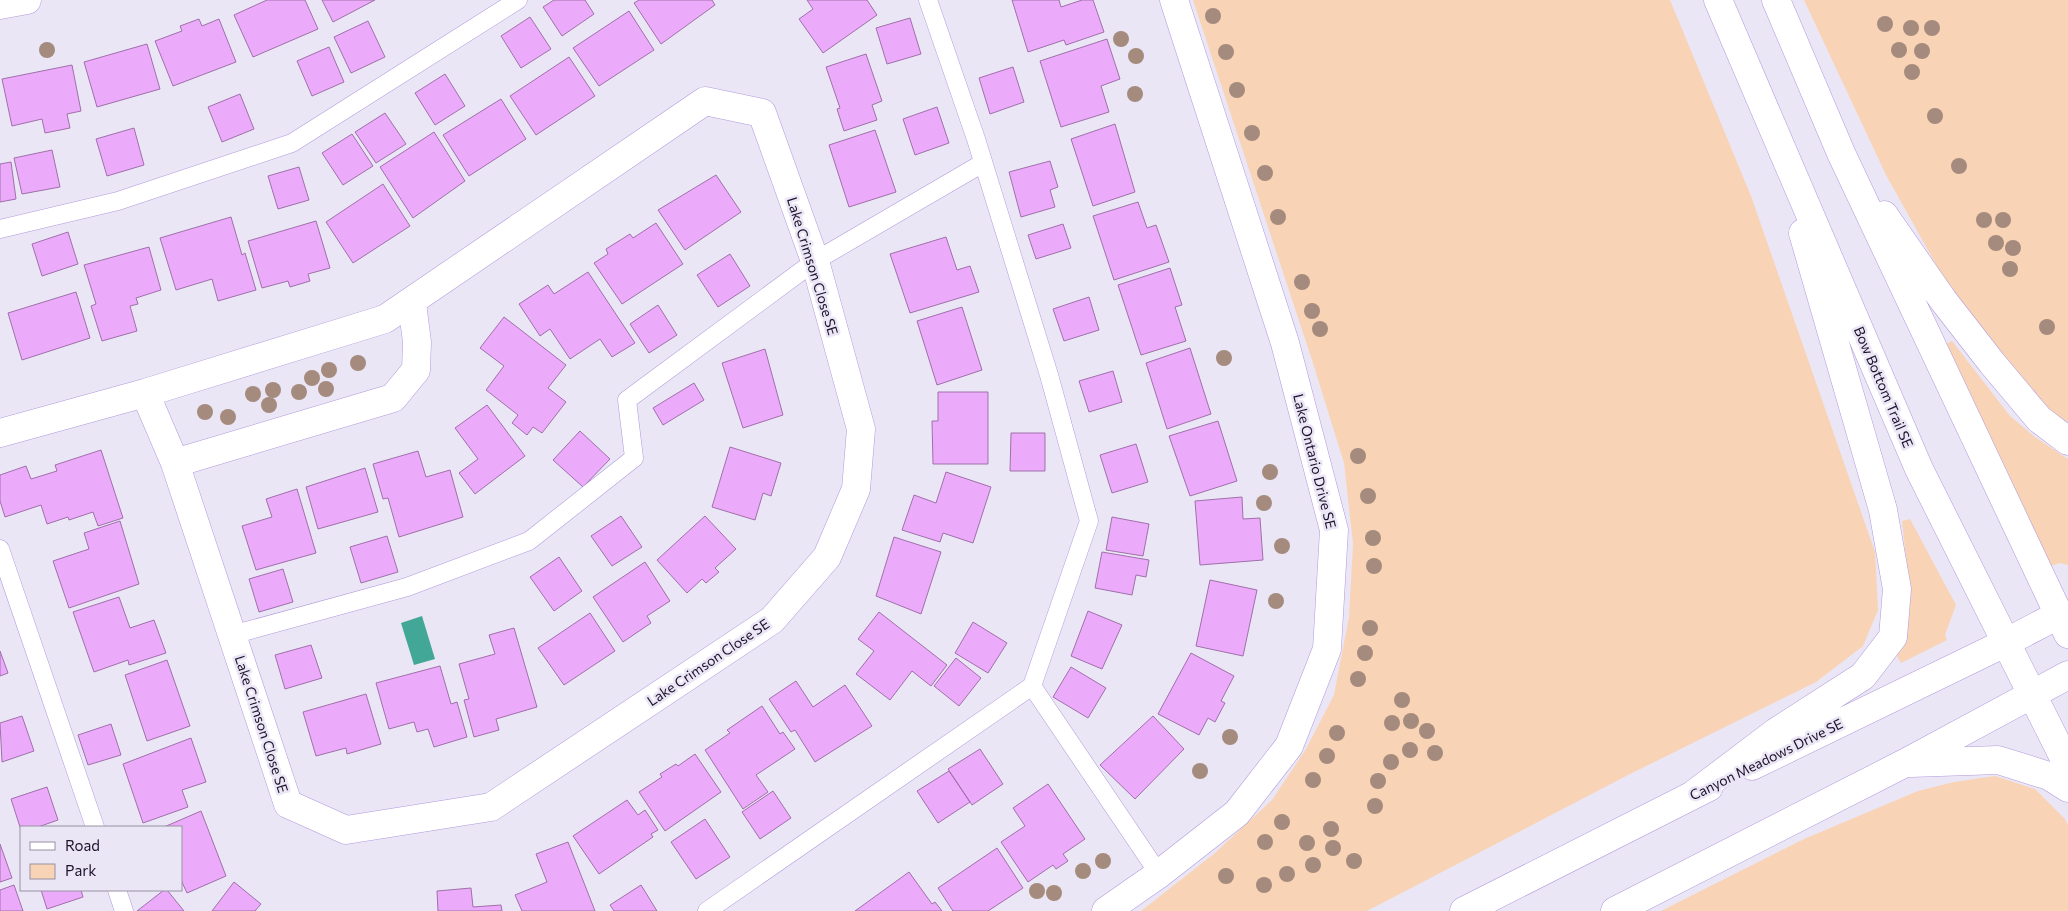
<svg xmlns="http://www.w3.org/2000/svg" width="2068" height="911" font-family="Commissioner,sans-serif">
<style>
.green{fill:#f9d3b5}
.water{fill:#42a796}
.building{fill:#ecaafa;stroke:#9f70aa}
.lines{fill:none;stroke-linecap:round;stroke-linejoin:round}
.service-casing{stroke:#b199dd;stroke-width:19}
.minor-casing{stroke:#b199dd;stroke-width:29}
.tertiary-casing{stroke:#b199dd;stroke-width:29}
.secondary-casing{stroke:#b199dd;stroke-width:29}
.service{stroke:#fff;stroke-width:18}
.minor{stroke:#fff;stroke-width:28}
.tertiary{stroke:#fff;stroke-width:28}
.secondary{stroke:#fff;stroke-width:28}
.tree{fill:#a48b7d}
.labels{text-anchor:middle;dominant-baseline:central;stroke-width:5;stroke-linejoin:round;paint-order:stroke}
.street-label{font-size:14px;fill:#1b112a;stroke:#ebe6f5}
</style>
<rect width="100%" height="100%" fill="#ebe6f5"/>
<path class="green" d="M1193 0H1670L1751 196 1875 552 1878 610 1863 646 1816 682 1628 775 1367 911H1141L1215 853 1272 800 1306 749 1334 695 1349 617 1353 544 1344 463 1312 360Z
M1804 0H2068V422L2057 416 2019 381 1957 302 1886 175Z
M1952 341 2010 416 2035 437 2068 459V565L2060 563 2051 566 1945 345Z
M1910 519 1956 605 1945 635 1947 640 1901 663 1894 650 1908 576 1902 521Z
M1995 776 2035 789 2065 819 2068 825V911H1661L1804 839 1918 791 1954 782Z"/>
<path class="water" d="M422 616 435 659 414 665 401 623Z"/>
<path class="building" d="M267 0H305L318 29 253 57 234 15Z
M322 0H375L333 22Z
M554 0H585L594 14 562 36 543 7Z
M639 0H712L715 5 661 44 634 3Z
M807 0H867L877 15 823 53 799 19 813 9Z
M1012 0H1059L1061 7 1082 0H1093L1104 32 1066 45 1064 40 1028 52Z
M629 11 654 50 599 86 573 48Z
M530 17 551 49 521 68 501 36Z
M910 18 921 54 887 64 876 28Z
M199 19 202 26 219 19 236 62 173 86 155 41 182 31 180 26Z
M368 21 385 57 351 73 334 37Z
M1107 39 1120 79 1101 86 1109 112 1061 127 1040 61Z
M147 44 160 89 97 107 84 62Z
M329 47 344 82 312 96 297 61Z
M866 54 882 101 872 105 877 120 844 131 837 109 840 108 826 67Z
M569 57 595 96 536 135 510 96Z
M72 65 81 111 67 114 70 128 45 133 42 119 12 126 2 79Z
M1013 67 1024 102 990 114 979 78Z
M445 74 465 106 435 125 415 93Z
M240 94 254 129 222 142 208 107Z
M501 99 526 139 469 176 443 135Z
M937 107 949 143 915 155 903 119Z
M385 113 406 144 376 163 355 132Z
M1115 124 1135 192 1093 206 1071 139Z
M134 128 144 165 107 176 96 139Z
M875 130 896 192 849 207 829 145Z
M434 132 465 181 413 218 380 167Z
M352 134 373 166 343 185 322 153Z
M52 150 60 187 22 194 14 158Z
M1050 161 1058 187 1050 190 1055 207 1021 217 1009 172Z
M11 162 16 199 0 202V164Z
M299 167 309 200 278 209 268 176Z
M716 175 741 212 685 250 658 210Z
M383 184 410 226 353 263 326 222Z
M1138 202 1147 228 1156 225 1169 262 1114 280 1093 216Z
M231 217 242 255 245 253 256 290 218 301 212 279 176 290 160 238Z
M316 221 330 268 308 274 310 281 290 287 288 281 262 288 248 241Z
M656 223 683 264 622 304 594 263 608 254 606 249 630 234 633 238Z
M1063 224 1071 248 1036 259 1028 235Z
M68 232 78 264 42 276 32 244Z
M946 237 957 270 970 266 979 292 910 313 890 254Z
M149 247 161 290 136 298 138 304 130 306 137 331 102 341 91 306 96 304 84 265Z
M730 254 750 286 718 307 697 275Z
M1170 268 1182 305 1175 307 1186 341 1141 355 1118 285Z
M588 272 635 343 612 357 600 339 570 359 550 329 540 336 519 304 548 285 554 294Z
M76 292 90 338 22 360 8 313Z
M1089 297 1099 330 1064 341 1053 309Z
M658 305 677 335 649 353 630 324Z
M962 307 982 370 937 385 917 321Z
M504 317 566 365 548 388 566 402 542 433 533 427 527 435 512 423 518 415 486 390 504 366 480 348Z
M1190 348 1211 414 1167 429 1146 363Z
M765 349 783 415 743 428 722 363Z
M1113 371 1122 402 1089 412 1079 381Z
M694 383 704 400 663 425 653 408Z
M938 392H988V464H933L932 421H938Z
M487 405 525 456 475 494 459 473 478 459 455 428Z
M1218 421 1237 481 1190 496 1169 436Z
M580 431 610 459 583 487 553 460Z
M1011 433H1045V471H1010Z
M1136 444 1148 482 1112 493 1100 455Z
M730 447 781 463 771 496 763 493 755 520 712 507Z
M101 450 123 518 98 526 93 512 69 520 68 517 47 524 41 505 5 517 0 501V475L26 466 31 479 57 471 55 465Z
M418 451 426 477 450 470 463 517 399 537 388 498 383 499 373 464Z
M365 468 378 512 318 529 306 487Z
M946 472 991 487 973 543 943 533 940 542 902 530 914 495 936 503Z
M297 489 316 553 256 570 242 526 272 517 266 499Z
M1242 497 1243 519 1260 518 1263 560 1200 565 1195 501Z
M621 516 642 547 612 566 591 536Z
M705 516 736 549 715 568 719 572 706 583 702 579 687 593 657 560Z
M1112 517 1149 524 1143 556 1106 550Z
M120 521 139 584 69 608 53 561 89 549 84 533Z
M387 536 398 572 361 583 350 547Z
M894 537 941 552 921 614 876 596Z
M1102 552 1149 560 1146 577 1136 575 1132 595 1095 588Z
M559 557 582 591 554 611 530 577Z
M645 562 670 601 647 616 651 623 623 642 593 597Z
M283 569 293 602 259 612 249 579Z
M1210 580 1257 590 1243 656 1196 646Z
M119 597 130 628 154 620 166 653 129 665 128 660 94 672 73 612Z
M1088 611 1122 625 1102 669 1071 656Z
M879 612 947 665 931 686 912 671 890 700 856 674 874 651 858 639Z
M590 613 615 651 564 685 538 648Z
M973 622 1007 643 988 673 955 653Z
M514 628 537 707 496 719 499 730 474 737 464 700 469 699 459 664 495 654 489 635Z
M311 645 322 678 285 689 275 655Z
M0 651 8 673 0 676Z
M1191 653 1234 676 1221 701 1225 703 1215 722 1208 718 1199 735 1158 714Z
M956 658 981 678 959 706 934 686Z
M167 660 190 726 147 741 125 675Z
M440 666 451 704 457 702 467 737 434 747 428 729 417 732 414 722 389 729 376 683Z
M1071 667 1106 688 1088 718 1053 697Z
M796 681 813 707 845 685 872 726 815 762 795 730 791 732 769 699Z
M366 694 381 744 347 754 346 748 316 756 303 712Z
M762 706 780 734 783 732 795 749 756 775 768 792 743 809 705 750 730 733 727 730Z
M22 716 34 751 2 762 0 723Z
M1153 716 1184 749 1135 799 1100 765Z
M111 724 121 755 88 765 78 735Z
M191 738 206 782 182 790 188 807 143 823 123 764Z
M980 749 1003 784 972 805 948 769Z
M695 754 721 792 665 831 639 792 662 777 660 774 676 764 678 766Z
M949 771 970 802 938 823 917 791Z
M1048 784 1085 839 1063 854 1068 861 1056 869 1053 865 1028 882 1001 842 1025 826 1013 808Z
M47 787 58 820 38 827H21V830L11 799Z
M773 791 791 818 760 839 742 812Z
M627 800 638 815 645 810 658 830 651 834 653 837 599 874 573 836Z
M201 811 226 876 187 893 181 880V827H164Z
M705 819 730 857 696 879 671 842Z
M568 842 595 911H522L515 895 547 882 536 854Z
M0 844 12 878 0 882Z
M997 848 1023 888 988 911H953L938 888Z
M909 872 932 904 935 902 942 911H855Z
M234 882 261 904 255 911H212Z
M14 885 23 911H0V890Z
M641 885 657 911H614L610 905Z
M471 888 473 907 501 905 502 911H438L437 891Z
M41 890H81L83 897 47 909Z
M164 890H167L184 911H137Z"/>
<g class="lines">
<defs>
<path id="service" d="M0 229 118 201 292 143 518 0
M0 549 95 827
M232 635 407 587 529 541 634 458 627 400 815 261 983 163
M1032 686 1159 874
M117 890 124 911
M707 911 1032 686 1089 521 1049 375 976 139 928 0"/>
<path id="minor" d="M0 433 145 393 385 319 705 101 762 113 815 261 861 429 856 489 827 557 772 620 491 807 346 830 288 804 175 463 145 393
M175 463 393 398 416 370 417 342 412 303
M1106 911 1159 874 1237 813 1289 746 1327 649 1334 530 1285 343 1174 0"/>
<path id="tertiary" d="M0 5 27 0"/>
<path id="secondary" d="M1718 0 1919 469 2068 766
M1776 0 1841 153 2068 634
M1884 215 1943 300 1992 363 2039 419 2068 441
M1911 763 1998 760 2049 776 2068 788
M1752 766 2005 643 2058 615
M1694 794 1776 732 1863 676 1893 637 1897 589 1883 510 1803 233
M1464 911 1709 787
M1615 911 1905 763 2068 675"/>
</defs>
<use href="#service" class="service-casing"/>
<use href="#minor" class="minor-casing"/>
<use href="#tertiary" class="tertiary-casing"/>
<use href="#secondary" class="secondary-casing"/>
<use href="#service" class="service"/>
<use href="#minor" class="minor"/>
<use href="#tertiary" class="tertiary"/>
<use href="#secondary" class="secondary"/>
</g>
<g class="tree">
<circle cx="1213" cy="16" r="8"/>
<circle cx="1885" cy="24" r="8"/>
<circle cx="1911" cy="28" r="8"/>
<circle cx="1932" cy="28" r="8"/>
<circle cx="1121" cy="39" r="8"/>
<circle cx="47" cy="50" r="8"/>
<circle cx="1899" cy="50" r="8"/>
<circle cx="1922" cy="51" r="8"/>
<circle cx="1226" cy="52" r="8"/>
<circle cx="1136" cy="56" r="8"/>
<circle cx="1912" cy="72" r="8"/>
<circle cx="1237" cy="90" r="8"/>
<circle cx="1135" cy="94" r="8"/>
<circle cx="1935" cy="116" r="8"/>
<circle cx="1252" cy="133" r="8"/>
<circle cx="1959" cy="166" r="8"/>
<circle cx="1265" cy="173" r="8"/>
<circle cx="1278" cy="217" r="8"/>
<circle cx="1984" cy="220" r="8"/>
<circle cx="2003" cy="220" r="8"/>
<circle cx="1996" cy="243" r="8"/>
<circle cx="2013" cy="248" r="8"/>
<circle cx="2010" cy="269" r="8"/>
<circle cx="1302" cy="282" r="8"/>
<circle cx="1312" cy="311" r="8"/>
<circle cx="2047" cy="327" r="8"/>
<circle cx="1320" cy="329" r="8"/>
<circle cx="1224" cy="358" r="8"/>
<circle cx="358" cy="363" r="8"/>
<circle cx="329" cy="370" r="8"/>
<circle cx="312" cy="378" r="8"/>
<circle cx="326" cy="389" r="8"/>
<circle cx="273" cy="390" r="8"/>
<circle cx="299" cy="392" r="8"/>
<circle cx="253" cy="394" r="8"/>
<circle cx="269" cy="405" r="8"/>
<circle cx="205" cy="412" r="8"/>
<circle cx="228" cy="417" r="8"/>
<circle cx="1358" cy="456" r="8"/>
<circle cx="1270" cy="472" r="8"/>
<circle cx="1368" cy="496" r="8"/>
<circle cx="1264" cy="503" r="8"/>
<circle cx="1373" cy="538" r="8"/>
<circle cx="1282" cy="546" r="8"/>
<circle cx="1374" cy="566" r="8"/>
<circle cx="1276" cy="601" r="8"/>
<circle cx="1370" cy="628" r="8"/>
<circle cx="1365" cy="653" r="8"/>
<circle cx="1358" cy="679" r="8"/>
<circle cx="1402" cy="700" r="8"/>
<circle cx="1411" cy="721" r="8"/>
<circle cx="1392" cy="723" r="8"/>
<circle cx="1427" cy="731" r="8"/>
<circle cx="1337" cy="733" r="8"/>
<circle cx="1230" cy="737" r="8"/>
<circle cx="1410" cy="750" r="8"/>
<circle cx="1435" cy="753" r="8"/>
<circle cx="1327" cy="756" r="8"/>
<circle cx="1391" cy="762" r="8"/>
<circle cx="1200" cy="771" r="8"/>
<circle cx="1313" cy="780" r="8"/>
<circle cx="1378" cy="781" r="8"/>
<circle cx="1375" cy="806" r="8"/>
<circle cx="1282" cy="822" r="8"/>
<circle cx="1331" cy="829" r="8"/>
<circle cx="1265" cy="842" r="8"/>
<circle cx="1307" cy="843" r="8"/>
<circle cx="1333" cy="848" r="8"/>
<circle cx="1103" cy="861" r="8"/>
<circle cx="1354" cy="861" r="8"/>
<circle cx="1313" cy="865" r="8"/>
<circle cx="1083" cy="871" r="8"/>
<circle cx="1287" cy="874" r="8"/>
<circle cx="1226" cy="876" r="8"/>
<circle cx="1264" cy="885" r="8"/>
<circle cx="1037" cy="891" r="8"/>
<circle cx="1054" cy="893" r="8"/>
</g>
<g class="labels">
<g class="street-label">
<text transform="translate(813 266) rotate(73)">Lake Crimson Close SE</text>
<text transform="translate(1884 387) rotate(67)">Bow Bottom Trail SE</text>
<text transform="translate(1315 461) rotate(76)">Lake Ontario Drive SE</text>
<text transform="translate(708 662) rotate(-34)">Lake Crimson Close SE</text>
<text transform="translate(262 724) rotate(72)">Lake Crimson Close SE</text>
<text transform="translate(1766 759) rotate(-26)">Canyon Meadows Drive SE</text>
</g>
</g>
<rect x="20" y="826" width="162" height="65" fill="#ebe6f5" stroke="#9891a4"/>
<rect x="30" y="842" width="25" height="8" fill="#ffffff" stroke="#9891a4"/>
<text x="65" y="851" font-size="15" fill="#1b112a">Road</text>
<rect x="30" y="864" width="25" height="15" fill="#f9d3b5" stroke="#9891a4"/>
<text x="65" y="876" font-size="15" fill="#1b112a">Park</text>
</svg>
